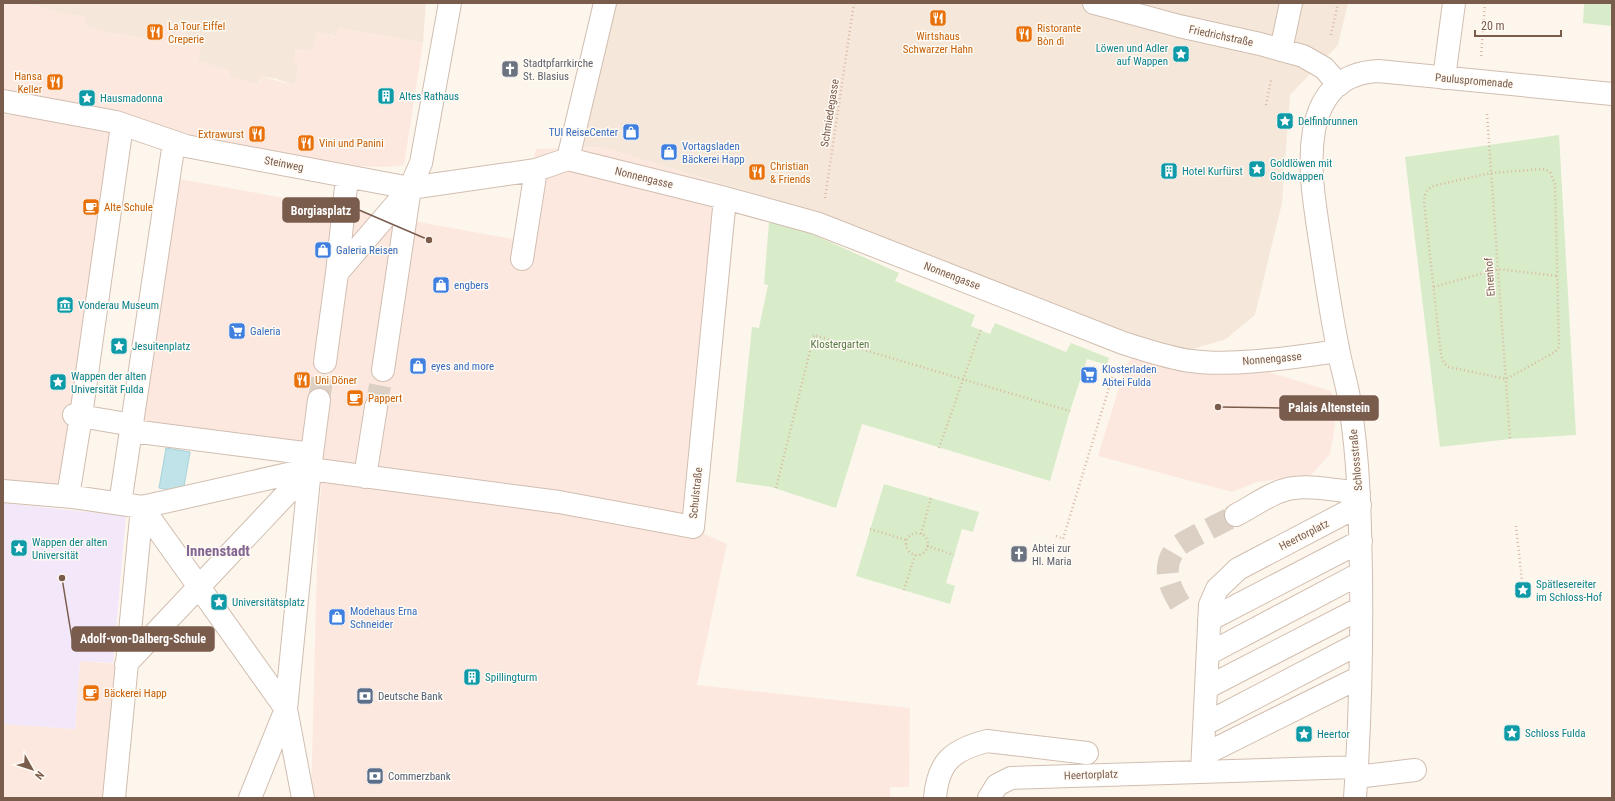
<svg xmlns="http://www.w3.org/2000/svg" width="1615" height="801" font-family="'Roboto Condensed',sans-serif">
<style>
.residential{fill:#f5e8da}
.commercial{fill:#fde8e0}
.education{fill:#f3e8fa}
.green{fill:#d8ecc9}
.water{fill:#bfe3e8;stroke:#a5d3da}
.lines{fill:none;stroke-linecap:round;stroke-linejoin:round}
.minor-tunnel{stroke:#dcd0c4;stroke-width:22;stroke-dasharray:22 11;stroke-linecap:butt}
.minor-casing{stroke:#d1beb0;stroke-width:24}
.path{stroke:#d9b8a5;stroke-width:2.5;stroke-dasharray:1 3;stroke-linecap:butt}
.minor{stroke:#fff;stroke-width:22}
.labels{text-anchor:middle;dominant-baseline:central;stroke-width:3;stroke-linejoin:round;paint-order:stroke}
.food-label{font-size:11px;fill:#c56008;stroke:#fffaf3;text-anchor:start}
.street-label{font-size:11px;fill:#7a5c4d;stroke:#fffaf3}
.culture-label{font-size:11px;fill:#0d838f;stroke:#fffaf3;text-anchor:start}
.worship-label{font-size:11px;fill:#5b616d;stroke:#fffaf3;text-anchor:start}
.shop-label{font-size:11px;fill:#366cbe;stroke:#fffaf3;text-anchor:start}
.park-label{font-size:11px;fill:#537a41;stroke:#fffaf3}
.service-label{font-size:11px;fill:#4e5e75;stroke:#fffaf3;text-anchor:start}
.district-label{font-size:15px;font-weight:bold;fill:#846695;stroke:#fffaf3}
.leader{fill:none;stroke:#7a5c4d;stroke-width:1.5}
.callout-dot{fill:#7a5c4d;stroke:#fffaf3;stroke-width:1.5}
.callout{fill:#7a5c4d;stroke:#7a5c4d;stroke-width:1.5}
.callout-label{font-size:12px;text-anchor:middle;font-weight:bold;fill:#fff}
</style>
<rect width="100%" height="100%" fill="#fdf6ec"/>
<path class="residential" d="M26 3H426L423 43 339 28 336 37 330 34 313 52 296 49 294 64H299L295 86 277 79 261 76 258 85 229 76 230 71 197 61 203 41 185 35 186 30 159 23 157 42 125 35 107 33 84 25 86 17 64 14Z
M596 3H1348L1338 45 1290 95 1282 203 1255 315 1226 339 1193 349 1148 341 1071 311 950 268 827 216 601 147 560 148Z"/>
<path class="commercial" d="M3 3H26L64 14 86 17 84 25 107 33 125 35 157 42 159 23 187 29 185 35 203 40 198 61 230 71 229 76 259 85 261 76 295 86 299 65 294 64 296 49 313 52 317 31 336 37 339 28 423 43 404 165 385 167 351 166 293 162 197 136 3 91Z
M3 114 117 129 65 487 3 482Z
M601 147 738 189 704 534 727 544 697 685 910 708 909 787H890V798H311L318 524 323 466 141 439 163 176 513 239 536 149Z
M1148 341 1193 349 1331 391 1335 425 1330 454 1311 475 1256 482 1232 492 1098 456 1126 365Z
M80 661 116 664 105 798H3V724L75 729Z"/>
<path class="education" d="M3 503 126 516 113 663 80 661 75 729 3 724Z"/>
<path class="green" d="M1584 3H1612V26L1583 23Z
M1559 135 1576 435 1510 439 1440 447 1405 157Z
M769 222 801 229 899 273 895 281 975 315 971 326 990 334 995 323 1066 352 1071 343 1109 358 1107 365 1087 359 1070 411 1050 481 862 424 836 508 771 487 736 482 752 327 759 328 768 285 764 284Z
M884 484 979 512 973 532 962 529 946 583 955 586 950 604 856 576Z"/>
<path class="water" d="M166 448 190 452 183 492 159 488Z"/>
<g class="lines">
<path class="minor-tunnel" d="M319 400 325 362
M376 407 383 370
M1180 604C1169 586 1161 567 1176 548 1180 542 1226 521 1236 515"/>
<defs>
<path id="minor" d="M1094 3 1179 26 1260 44 1303 56 1324 68 1339 85
M1281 50 1291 3
M1444 78 1454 3
M3 101 116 122 186 146 410 188 536 170 568 159
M568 159 725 198 816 223 1123 343C1146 350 1168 358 1191 361 1235 367 1294 357 1338 351
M568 159 605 3
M522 259 536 170
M337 273 347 177
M325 362 337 273 410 188 421 163 450 3
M383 370 410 188
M74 415 133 425
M132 431 312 454
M365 477 376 407
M3 491 73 497 142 507 310 469 559 502 693 527 725 198
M68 496 81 416 122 125
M120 504 174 142
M142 507 286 709 303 798
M1236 515C1254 506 1274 490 1294 488 1315 485 1338 491 1359 493
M1209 620 1361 541
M1208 654 1361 573
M126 664 310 469
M1206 688 1361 608
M1205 724 1360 643
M1203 755 1360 677
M1202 772 1210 605 1217 589 1238 569 1360 505
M1356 777 1415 770
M114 798 142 507
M250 798 286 709 310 469 319 400
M935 798C938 762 952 750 987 741L1087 753
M989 798 997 785 1011 778 1357 767
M1355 798C1360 723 1362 649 1361 574 1360 518 1359 461 1350 405 1348 386 1341 367 1338 348 1330 310 1325 272 1319 234 1314 199 1308 166 1314 130 1321 94 1341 73 1378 71L1612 94"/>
</defs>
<use href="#minor" class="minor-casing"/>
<path class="path" d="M1331 35 1338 3
M1481 56 1485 3
M1266 105 1271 80
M1487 114 1510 439
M1543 169 1550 172 1555 184 1559 347 1555 352 1506 379 1449 367 1444 363 1441 355 1424 202C1425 192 1427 188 1437 185L1491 173Z
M825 198 854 3
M1434 287 1498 269 1558 276
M939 448 981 329
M776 488 814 335 1070 411
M1516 526 1523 590
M870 529 906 540
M906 544a11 11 0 1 1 22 0a11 11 0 1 1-22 0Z
M921 534 931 498
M1056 536 1063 539 1115 368
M927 546 954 555
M904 590 915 555
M1309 742V731"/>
<use href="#minor" class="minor"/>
</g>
<defs>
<symbol id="restaurant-square" viewBox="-11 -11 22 22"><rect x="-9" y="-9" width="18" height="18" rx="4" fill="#e8710a" stroke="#fffaf3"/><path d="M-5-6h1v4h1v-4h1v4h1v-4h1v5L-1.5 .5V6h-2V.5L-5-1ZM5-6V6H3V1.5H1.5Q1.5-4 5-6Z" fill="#fff"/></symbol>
<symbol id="sight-square" viewBox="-11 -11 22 22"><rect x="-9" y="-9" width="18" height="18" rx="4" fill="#0f9aa8" stroke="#fffaf3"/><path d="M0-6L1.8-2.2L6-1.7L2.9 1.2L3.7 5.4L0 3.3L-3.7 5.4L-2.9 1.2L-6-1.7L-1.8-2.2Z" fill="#fff"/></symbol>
<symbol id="church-square" viewBox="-11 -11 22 22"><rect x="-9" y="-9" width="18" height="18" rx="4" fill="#6b7280" stroke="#fffaf3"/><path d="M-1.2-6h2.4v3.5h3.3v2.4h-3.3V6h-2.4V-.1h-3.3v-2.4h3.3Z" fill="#fff"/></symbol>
<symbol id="building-square" viewBox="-11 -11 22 22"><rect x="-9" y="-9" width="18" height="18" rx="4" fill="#0f9aa8" stroke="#fffaf3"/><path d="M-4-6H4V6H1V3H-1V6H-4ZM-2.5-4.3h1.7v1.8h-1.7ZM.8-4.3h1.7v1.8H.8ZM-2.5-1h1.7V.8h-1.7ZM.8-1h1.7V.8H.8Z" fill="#fff"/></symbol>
<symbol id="shop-square" viewBox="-11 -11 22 22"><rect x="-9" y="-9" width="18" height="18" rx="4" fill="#3f7fe0" stroke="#fffaf3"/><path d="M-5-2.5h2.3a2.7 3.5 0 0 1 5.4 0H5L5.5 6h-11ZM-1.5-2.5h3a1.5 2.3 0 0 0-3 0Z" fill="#fff"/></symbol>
<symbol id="cafe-square" viewBox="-11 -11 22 22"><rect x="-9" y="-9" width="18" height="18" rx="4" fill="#e8710a" stroke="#fffaf3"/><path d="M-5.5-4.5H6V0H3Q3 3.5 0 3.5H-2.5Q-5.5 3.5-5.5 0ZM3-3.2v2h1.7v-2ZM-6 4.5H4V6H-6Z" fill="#fff"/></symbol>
<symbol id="museum-square" viewBox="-11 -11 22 22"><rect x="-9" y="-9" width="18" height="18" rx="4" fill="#0f9aa8" stroke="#fffaf3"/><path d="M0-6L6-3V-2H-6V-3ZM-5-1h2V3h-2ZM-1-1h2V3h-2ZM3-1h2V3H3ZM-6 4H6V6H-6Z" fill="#fff"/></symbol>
<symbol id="supermarket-square" viewBox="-11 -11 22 22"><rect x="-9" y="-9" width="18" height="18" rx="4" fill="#3f7fe0" stroke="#fffaf3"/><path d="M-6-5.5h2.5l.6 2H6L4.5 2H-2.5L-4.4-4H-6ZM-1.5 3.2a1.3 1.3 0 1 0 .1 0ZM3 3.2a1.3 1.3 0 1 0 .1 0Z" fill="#fff"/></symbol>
<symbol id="bank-square" viewBox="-11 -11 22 22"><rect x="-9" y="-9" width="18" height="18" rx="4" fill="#5c6f8a" stroke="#fffaf3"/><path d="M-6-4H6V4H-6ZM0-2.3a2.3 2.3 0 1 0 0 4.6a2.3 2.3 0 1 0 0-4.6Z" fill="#fff"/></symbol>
</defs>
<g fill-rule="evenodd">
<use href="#restaurant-square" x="928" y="8" width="20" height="20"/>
<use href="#restaurant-square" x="145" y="22" width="20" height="20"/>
<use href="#restaurant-square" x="1014" y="24" width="20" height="20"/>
<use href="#sight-square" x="1171" y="44" width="20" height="20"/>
<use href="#church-square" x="500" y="59" width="20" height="20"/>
<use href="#restaurant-square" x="45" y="72" width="20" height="20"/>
<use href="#building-square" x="376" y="86" width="20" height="20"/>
<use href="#sight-square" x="77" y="88" width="20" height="20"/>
<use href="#sight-square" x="1275" y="111" width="20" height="20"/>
<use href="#shop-square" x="621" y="122" width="20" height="20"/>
<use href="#restaurant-square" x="247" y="124" width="20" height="20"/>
<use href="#restaurant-square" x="296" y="133" width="20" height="20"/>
<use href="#shop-square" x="659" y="142" width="20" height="20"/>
<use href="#sight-square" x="1247" y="159" width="20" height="20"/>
<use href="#building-square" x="1159" y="161" width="20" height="20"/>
<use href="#restaurant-square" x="747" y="162" width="20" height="20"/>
<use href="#cafe-square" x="81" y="197" width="20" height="20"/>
<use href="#shop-square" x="313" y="240" width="20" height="20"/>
<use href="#shop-square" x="431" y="275" width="20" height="20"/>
<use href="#museum-square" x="55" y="295" width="20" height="20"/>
<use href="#supermarket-square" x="227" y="321" width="20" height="20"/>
<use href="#sight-square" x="109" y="336" width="20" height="20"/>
<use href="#shop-square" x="408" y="356" width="20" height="20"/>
<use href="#supermarket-square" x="1079" y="365" width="20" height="20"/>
<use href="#restaurant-square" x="292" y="370" width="20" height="20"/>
<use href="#sight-square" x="48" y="372" width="20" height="20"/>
<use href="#cafe-square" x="345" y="388" width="20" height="20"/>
<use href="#sight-square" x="9" y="538" width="20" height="20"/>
<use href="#church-square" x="1009" y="544" width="20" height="20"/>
<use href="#sight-square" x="1513" y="580" width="20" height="20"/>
<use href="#sight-square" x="209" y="592" width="20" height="20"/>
<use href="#shop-square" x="327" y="607" width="20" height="20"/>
<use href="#building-square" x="462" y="667" width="20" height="20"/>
<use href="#cafe-square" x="81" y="683" width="20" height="20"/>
<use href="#bank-square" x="355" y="686" width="20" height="20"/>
<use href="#sight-square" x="1502" y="723" width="20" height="20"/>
<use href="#sight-square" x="1294" y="724" width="20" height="20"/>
<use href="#bank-square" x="365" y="766" width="20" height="20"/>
</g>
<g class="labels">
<g class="food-label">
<text x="168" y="26">La Tour Eiffel<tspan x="168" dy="13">Creperie</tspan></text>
<text x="1037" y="28">Ristorante<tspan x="1037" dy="13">Bòn dì</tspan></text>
<text x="938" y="36" text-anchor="middle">Wirtshaus<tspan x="938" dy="13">Schwarzer Hahn</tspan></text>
<text x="42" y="76" text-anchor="end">Hansa<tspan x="42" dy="13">Keller</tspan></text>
<text x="244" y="134" text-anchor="end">Extrawurst</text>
<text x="319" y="143">Vini und Panini</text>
<text x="770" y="166">Christian<tspan x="770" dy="13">&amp; Friends</tspan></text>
<text x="104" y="207">Alte Schule</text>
<text x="315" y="380">Uni Döner</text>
<text x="368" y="398">Pappert</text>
<text x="104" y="693">Bäckerei Happ</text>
</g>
<g class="street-label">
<text transform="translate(1221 36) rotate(12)">Friedrichstraße</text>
<text transform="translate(1474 81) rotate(5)">Pauluspromenade</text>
<text transform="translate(830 113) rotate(-81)">Schmiedegasse</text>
<text transform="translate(284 164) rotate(11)">Steinweg</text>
<text transform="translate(644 178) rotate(14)">Nonnengasse</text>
<text transform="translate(952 276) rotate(21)">Nonnengasse</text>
<text transform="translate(1490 277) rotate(-94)">Ehrenhof</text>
<text transform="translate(1272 359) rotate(-5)">Nonnengasse</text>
<text transform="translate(1356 460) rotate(-95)">Schlossstraße</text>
<text transform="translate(696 493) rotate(-84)">Schulstraße</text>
<text transform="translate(1304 535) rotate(-27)">Heertorplatz</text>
<text transform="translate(1091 775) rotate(-2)">Heertorplatz</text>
</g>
<g class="culture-label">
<text x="1168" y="48" text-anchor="end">Löwen und Adler<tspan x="1168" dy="13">auf Wappen</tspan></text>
<text x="399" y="96">Altes Rathaus</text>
<text x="100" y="98">Hausmadonna</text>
<text x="1298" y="121">Delfinbrunnen</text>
<text x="1270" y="163">Goldlöwen mit<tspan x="1270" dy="13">Goldwappen</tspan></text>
<text x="1182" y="171">Hotel Kurfürst</text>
<text x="78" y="305">Vonderau Museum</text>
<text x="132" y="346">Jesuitenplatz</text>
<text x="71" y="376">Wappen der alten<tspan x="71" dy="13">Universität Fulda</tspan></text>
<text x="32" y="542">Wappen der alten<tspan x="32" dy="13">Universität</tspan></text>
<text x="1536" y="584">Spätlesereiter<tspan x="1536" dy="13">im Schloss-Hof</tspan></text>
<text x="232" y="602">Universitätsplatz</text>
<text x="485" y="677">Spillingturm</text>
<text x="1525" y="733">Schloss Fulda</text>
<text x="1317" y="734">Heertor</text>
</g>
<g class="worship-label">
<text x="523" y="63">Stadtpfarrkirche<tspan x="523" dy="13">St. Blasius</tspan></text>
<text x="1032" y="548">Abtei zur<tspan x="1032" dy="13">Hl. Maria</tspan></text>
</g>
<g class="shop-label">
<text x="618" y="132" text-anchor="end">TUI ReiseCenter</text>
<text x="682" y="146">Vortagsladen<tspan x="682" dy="13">Bäckerei Happ</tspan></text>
<text x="336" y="250">Galeria Reisen</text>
<text x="454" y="285">engbers</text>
<text x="250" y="331">Galeria</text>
<text x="431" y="366">eyes and more</text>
<text x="1102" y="369">Klosterladen<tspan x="1102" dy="13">Abtei Fulda</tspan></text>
<text x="350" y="611">Modehaus Erna<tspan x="350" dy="13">Schneider</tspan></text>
</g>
<g class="park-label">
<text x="840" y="344">Klostergarten</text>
</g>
<g class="service-label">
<text x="378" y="696">Deutsche Bank</text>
<text x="388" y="776">Commerzbank</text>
</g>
<g class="district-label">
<text x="218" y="551">Innenstadt</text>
</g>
</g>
<path class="leader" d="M429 240L359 210M1218 407L1280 408M62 578L72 639"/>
<g class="callout-dot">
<circle cx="429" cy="240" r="4"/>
<circle cx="1218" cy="407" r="4"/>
<circle cx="62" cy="578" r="4"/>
</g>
<g class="callout">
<rect x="283" y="198" width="76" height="24" rx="4"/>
<rect x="1280" y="396" width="98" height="24" rx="4"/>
<rect x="72" y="627" width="142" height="24" rx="4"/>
</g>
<g class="callout-label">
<text x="321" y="215">Borgiasplatz</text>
<text x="1329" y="412">Palais Altenstein</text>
<text x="143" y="643">Adolf-von-Dalberg-Schule</text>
</g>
<rect width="1615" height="801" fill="none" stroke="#7a5c4d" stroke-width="8"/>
<g transform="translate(32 769) rotate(129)" stroke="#fffaf3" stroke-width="3" paint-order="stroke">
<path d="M0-3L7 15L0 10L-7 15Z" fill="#7a5c4d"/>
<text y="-6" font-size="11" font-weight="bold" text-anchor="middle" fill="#7a5c4d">N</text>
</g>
<path d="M1475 30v6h86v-6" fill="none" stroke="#7a5c4d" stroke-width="2"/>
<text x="1481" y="30" font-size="12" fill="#7a5c4d" stroke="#fffaf3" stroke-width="3" paint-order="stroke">20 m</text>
</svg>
